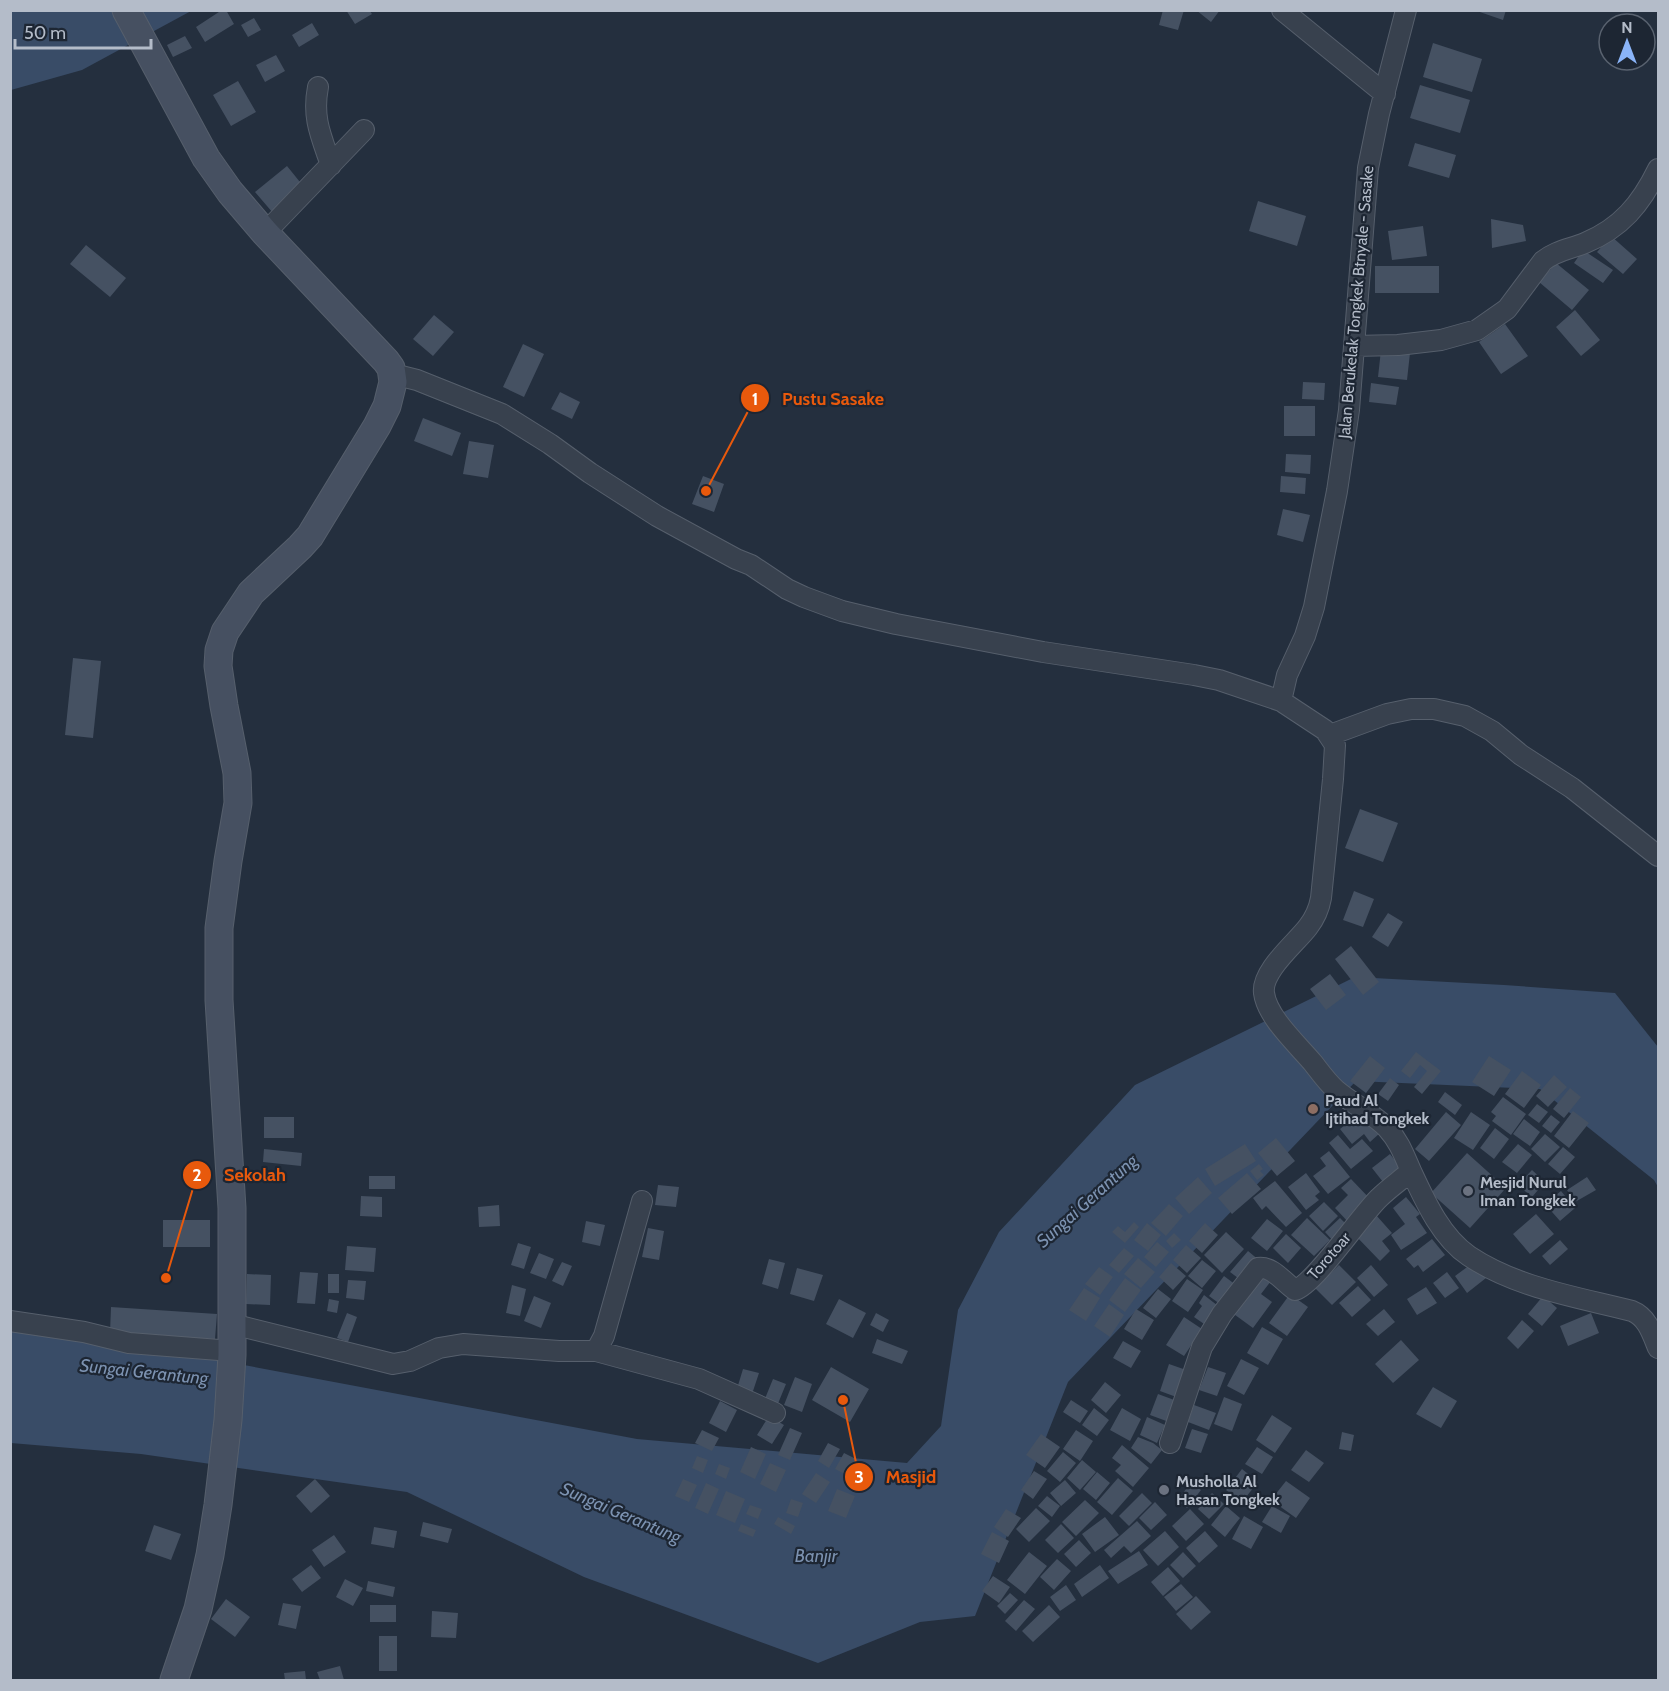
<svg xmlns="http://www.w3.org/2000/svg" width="1669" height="1691" font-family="Cabin,sans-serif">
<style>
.water{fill:#394c67}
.building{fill:#455162}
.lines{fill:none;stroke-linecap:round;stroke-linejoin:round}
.street-casing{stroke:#565f6c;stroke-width:22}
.secondary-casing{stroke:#565f6c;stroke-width:29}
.street{stroke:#38414e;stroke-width:20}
.secondary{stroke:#465061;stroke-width:27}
.education-dot{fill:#8d6e63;stroke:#1d2633;stroke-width:2}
.worship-dot{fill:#6b7280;stroke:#1d2633;stroke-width:2}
.labels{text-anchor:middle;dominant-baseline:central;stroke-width:4.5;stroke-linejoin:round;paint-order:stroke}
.street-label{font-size:16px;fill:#b4bcc9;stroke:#1d2633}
.poi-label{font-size:16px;font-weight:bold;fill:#b4bcc9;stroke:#1d2633;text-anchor:start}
.water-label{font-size:18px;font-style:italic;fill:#7c92b1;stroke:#1d2633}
.leader{fill:none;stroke:#e8590c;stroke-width:2}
.callout-dot{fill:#e8590c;stroke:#1d2633;stroke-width:2}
.mark-label{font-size:18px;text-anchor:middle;font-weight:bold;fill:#fff}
.callout-label{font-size:18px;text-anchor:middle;font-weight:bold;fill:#e8590c;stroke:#1d2633;stroke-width:4.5;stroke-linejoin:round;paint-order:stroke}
</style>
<rect width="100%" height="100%" fill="#242f3e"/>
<path class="water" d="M11 11H191L82 70 11 90Z
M1355 977 1504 985 1615 993 1658 1047V1187L1654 1180 1540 1089 1356 1081 1068 1382 975 1616 920 1622 818 1663 584 1577 407 1492 141 1454 11 1443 10 1321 637 1439 907 1463 941 1426 958 1310 999 1232 1135 1085Z"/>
<path class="building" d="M222 10H226L234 24 205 42 196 27Z
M346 10H369L372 14 355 24Z
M1163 10H1184L1178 30 1159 25Z
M1196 10H1220L1211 22Z
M1474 10H1506L1503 20Z
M254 18 261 30 248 37 241 25Z
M312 23 319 35 299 47 292 35Z
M185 36 192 48 173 57 167 45Z
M1433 43 1482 59 1472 92 1423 77Z
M276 55 285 71 265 82 256 65Z
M238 81 256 112 231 126 213 95Z
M1420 85 1470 100 1460 133 1410 118Z
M1415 143 1456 155 1449 178 1408 166Z
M287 166 304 187 273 213 255 192Z
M1258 201 1306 216 1297 246 1249 231Z
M1491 219 1523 225 1526 241 1492 248Z
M1423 226 1427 256 1392 260 1388 231Z
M1611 236 1637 259 1623 274 1597 252Z
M86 245 126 278 110 297 70 264Z
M1583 250 1613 270 1603 283 1574 263Z
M1556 263 1589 290 1572 310 1539 282Z
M1375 266H1439V293H1375Z
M1575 310 1600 340 1581 356 1556 327Z
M434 315 454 332 433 356 413 339Z
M1505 324 1528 356 1501 374 1479 342Z
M523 344 544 354 524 397 503 387Z
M1381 350 1410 353 1407 380 1378 377Z
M1303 382 1325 383 1324 400 1302 399Z
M1371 383 1399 387 1396 405 1369 402Z
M560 392 580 402 572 419 551 409Z
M1284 406H1315V436H1284Z
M423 418 461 433 452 456 414 441Z
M469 441 494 445 488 478 463 474Z
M1286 454 1311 455 1310 474 1285 472Z
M703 476 724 484 714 512 692 504Z
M1281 476 1306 478 1305 494 1280 492Z
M1283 509 1310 515 1303 542 1277 535Z
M73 658 101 661 93 738 65 735Z
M1360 809 1398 823 1383 862 1345 848Z
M1354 891 1374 899 1363 927 1343 920Z
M1388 913 1403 922 1388 947 1372 937Z
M1351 946 1379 982 1363 995 1335 959Z
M1330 974 1346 995 1326 1010 1310 989Z
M1416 1052 1441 1071 1422 1094 1414 1087 1427 1071 1420 1065 1410 1078 1401 1071Z
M1370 1056 1385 1068 1366 1093 1350 1081Z
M1489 1056 1511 1070 1494 1096 1472 1082Z
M1522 1071 1541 1085 1524 1108 1505 1094Z
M1554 1075 1567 1087 1548 1107 1536 1096Z
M1390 1078 1399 1085 1388 1101 1378 1094Z
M1570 1088 1581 1097 1564 1118 1553 1109Z
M1445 1092 1462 1105 1455 1115 1438 1102Z
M1503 1097 1526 1114 1511 1135 1492 1121 1496 1116 1491 1112Z
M1537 1104 1548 1112 1539 1123 1528 1115Z
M1362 1111 1380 1133 1370 1142 1364 1134 1352 1144 1340 1129Z
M1573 1111 1589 1123 1569 1148 1554 1136Z
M1446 1112 1461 1125 1429 1161 1415 1149Z
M1471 1112 1490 1125 1473 1150 1454 1138Z
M1551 1115 1560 1122 1551 1133 1542 1126Z
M264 1117H294V1138H264Z
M1524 1119 1540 1132 1530 1146 1513 1134Z
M1495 1128 1509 1139 1494 1159 1480 1148Z
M1545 1134 1560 1147 1545 1162 1531 1149Z
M1338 1135 1350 1149 1362 1139 1373 1151 1351 1169 1329 1143Z
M1276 1138 1295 1161 1277 1176 1258 1153Z
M1245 1144 1256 1161 1215 1186 1205 1169Z
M1518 1144 1532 1155 1517 1173 1502 1162Z
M1563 1147 1575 1157 1560 1174 1548 1164Z
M264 1149 302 1153 301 1166 263 1162Z
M1329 1151 1350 1177 1328 1194 1313 1176 1326 1166 1320 1158Z
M1467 1153 1506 1188 1470 1228 1431 1193Z
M1390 1154 1401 1168 1383 1182 1372 1168Z
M1259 1164 1263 1169 1260 1171 1264 1175 1257 1180 1250 1171Z
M1532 1170 1545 1182 1532 1197 1518 1185Z
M1247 1173 1261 1189 1232 1214 1218 1198Z
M1306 1173 1320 1192 1315 1196 1319 1200 1306 1210 1288 1187Z
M369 1176H395V1189H369Z
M1198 1177 1212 1193 1189 1214 1175 1198Z
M1587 1177 1596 1190 1575 1202 1567 1190Z
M1351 1179 1373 1202 1350 1224 1335 1208 1348 1195 1341 1188Z
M1275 1181 1302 1213 1286 1227 1266 1206 1262 1210 1253 1198Z
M658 1185 679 1187 676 1207 655 1205Z
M1561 1191 1575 1208 1560 1221 1545 1204Z
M361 1196 382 1197V1217L360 1216Z
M1406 1197 1420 1214 1416 1217 1427 1233 1401 1250 1391 1235 1405 1224 1393 1208Z
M1324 1202 1338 1216 1323 1231 1309 1216Z
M1169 1204 1183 1216 1166 1236 1151 1223Z
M499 1205 500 1226 479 1227 478 1207Z
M1536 1214 1554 1234 1530 1254 1513 1234Z
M1376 1215 1392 1233 1382 1241 1390 1251 1380 1261 1354 1234Z
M1307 1218 1330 1240 1314 1256 1291 1235Z
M1340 1218 1350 1228 1335 1243 1325 1232Z
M1267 1219 1283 1231 1267 1251 1251 1238Z
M163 1220H210V1247H163Z
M586 1221 605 1225 600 1246 582 1242Z
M1134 1222 1139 1227 1125 1243 1112 1232 1118 1226 1125 1232Z
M1147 1223 1161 1235 1148 1251 1134 1240Z
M1205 1223 1218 1235 1202 1253 1189 1241Z
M648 1228 664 1231 659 1260 642 1257Z
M1226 1232 1244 1249 1222 1273 1204 1255Z
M1174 1233 1181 1240 1172 1248 1166 1241Z
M1286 1234 1301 1248 1288 1263 1273 1248Z
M1432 1239 1445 1255 1423 1272 1418 1265 1414 1268 1406 1259Z
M1560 1240 1568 1249 1550 1265 1542 1256Z
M1157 1242 1169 1252 1156 1267 1144 1257Z
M518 1243 531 1247 524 1269 511 1265Z
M1186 1245 1201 1258 1187 1273 1173 1260Z
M347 1246 376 1248 374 1272 345 1270Z
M1124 1248 1134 1256 1119 1273 1109 1265Z
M1248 1251 1260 1261 1242 1281 1230 1272Z
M539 1253 554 1259 546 1279 530 1273Z
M1138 1258 1155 1272 1141 1288 1124 1274Z
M769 1259 785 1263 778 1289 762 1284Z
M1202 1260 1216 1271 1202 1288 1188 1276Z
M562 1262 572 1266 563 1286 552 1281Z
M1474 1262 1486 1278 1467 1293 1455 1276Z
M1171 1263 1186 1276 1173 1290 1159 1277Z
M1339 1265 1356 1282 1332 1305 1315 1288Z
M1371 1265 1388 1285 1374 1297 1357 1278Z
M1099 1267 1113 1277 1100 1295 1085 1284Z
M797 1268 823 1275 814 1301 790 1294Z
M300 1272 318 1273 315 1304 297 1303Z
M1447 1272 1459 1288 1445 1298 1433 1283Z
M1260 1273 1271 1281 1261 1294 1272 1302 1253 1328 1231 1312Z
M247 1274 271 1275 270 1305 246 1304Z
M328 1274H339V1293H328Z
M1224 1276 1240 1288 1224 1307 1209 1296Z
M1125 1278 1141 1290 1125 1312 1109 1300Z
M1187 1279 1203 1290 1188 1312 1172 1301Z
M348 1280 366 1281 364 1300 346 1298Z
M512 1285 526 1289 520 1316 506 1313Z
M1358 1286 1371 1300 1352 1317 1339 1303Z
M1426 1287 1437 1303 1417 1315 1407 1299Z
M1084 1288 1100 1298 1086 1321 1069 1310Z
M1158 1289 1171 1299 1156 1318 1143 1308Z
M1290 1294 1308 1307 1287 1336 1269 1323Z
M1204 1295 1222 1309 1207 1326 1194 1317 1202 1306 1199 1303Z
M534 1296 551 1303 541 1328 524 1321Z
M1543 1296 1557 1308 1542 1326 1528 1314Z
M329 1299 339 1301 337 1313 327 1311Z
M839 1299 866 1313 853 1338 826 1324Z
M1109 1304 1124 1315 1110 1337 1094 1326Z
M111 1307 217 1314 215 1339 110 1333Z
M1136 1309 1154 1320 1142 1340 1124 1329Z
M1384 1309 1395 1322 1378 1336 1366 1324Z
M347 1313 357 1317 348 1342 337 1338Z
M876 1313 889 1320 883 1332 870 1325Z
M1591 1313 1599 1333 1568 1346 1560 1326Z
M1184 1317 1202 1329 1184 1356 1166 1345Z
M1522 1320 1534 1331 1518 1349 1507 1338Z
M1262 1327 1283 1339 1268 1365 1247 1353Z
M877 1339 908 1351 902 1364 872 1353Z
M1401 1340 1419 1360 1393 1383 1375 1364Z
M1123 1341 1141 1351 1131 1368 1113 1358Z
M1241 1359 1259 1368 1244 1395 1227 1386Z
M1169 1364 1189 1371 1179 1398 1160 1391Z
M831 1367 869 1389 850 1422 812 1400Z
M1208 1367 1226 1373 1217 1396 1199 1390Z
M743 1369 759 1373 751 1397 736 1392Z
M795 1377 812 1384 802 1412 784 1405Z
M773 1379 786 1384 777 1406 764 1401Z
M1105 1382 1121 1395 1106 1413 1091 1400Z
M1433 1387 1457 1401 1441 1428 1416 1414Z
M1158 1394 1177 1401 1169 1422 1150 1415Z
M1224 1397 1242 1404 1232 1431 1214 1424Z
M1071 1400 1088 1411 1080 1423 1063 1412Z
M720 1401 737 1410 726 1432 709 1423Z
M1194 1405 1216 1413 1209 1430 1188 1422Z
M1094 1408 1109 1420 1097 1436 1082 1425Z
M1122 1408 1141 1419 1130 1441 1110 1430Z
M1272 1415 1292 1428 1275 1453 1256 1440Z
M769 1416 784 1425 772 1444 757 1435Z
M1147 1417 1165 1425 1157 1443 1140 1435Z
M790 1428 802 1433 790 1460 778 1455Z
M1192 1429 1208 1434 1201 1453 1185 1448Z
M702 1430 719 1438 712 1451 695 1443Z
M1076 1430 1093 1441 1080 1461 1063 1449Z
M1342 1432 1354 1435 1351 1451 1339 1449Z
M1041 1434 1060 1447 1045 1468 1026 1455Z
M1138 1437 1153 1443 1162 1450 1151 1464 1131 1448Z
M828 1443 840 1449 829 1468 818 1461Z
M1122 1445 1149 1468 1133 1487 1115 1471 1121 1465 1112 1458Z
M751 1447 766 1454 755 1479 740 1472Z
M1257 1447 1273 1457 1262 1474 1245 1464Z
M1306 1450 1324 1463 1309 1482 1291 1470Z
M1063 1452 1076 1463 1060 1482 1047 1471Z
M844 1453 858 1460 849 1476 835 1469Z
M697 1456 708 1460 703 1473 692 1468Z
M1082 1460 1096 1472 1080 1490 1067 1478Z
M770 1463 786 1470 776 1492 760 1484Z
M719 1464 730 1468 726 1479 715 1474Z
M1242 1469 1258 1482 1242 1502 1226 1490Z
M1034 1471 1047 1479 1033 1499 1021 1490Z
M1097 1472 1110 1483 1096 1500 1083 1489Z
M816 1473 830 1482 816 1503 802 1494Z
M1118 1478 1133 1491 1112 1515 1097 1502Z
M315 1479 330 1496 311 1513 296 1496Z
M683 1479 697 1485 689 1502 675 1496Z
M1065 1480 1076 1493 1061 1506 1050 1493Z
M1286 1481 1310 1498 1296 1518 1271 1500Z
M1192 1482 1201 1490 1187 1508 1177 1500Z
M706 1483 719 1489 708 1514 695 1508Z
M837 1489 855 1496 846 1518 828 1511Z
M726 1491 745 1499 735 1523 716 1515Z
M1142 1493 1152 1503 1129 1526 1119 1516Z
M1212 1493 1224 1504 1209 1519 1198 1509Z
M1047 1496 1060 1506 1052 1517 1038 1506Z
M791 1499 803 1503 798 1517 786 1513Z
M1085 1500 1099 1513 1076 1536 1062 1522Z
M1155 1502 1167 1515 1151 1530 1139 1518Z
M750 1505 762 1509 758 1519 746 1514Z
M1226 1506 1240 1518 1225 1537 1211 1525Z
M1272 1506 1290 1516 1281 1533 1262 1522Z
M1036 1508 1050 1521 1029 1542 1016 1529Z
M1006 1509 1021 1518 1008 1537 994 1527Z
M1190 1509 1204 1524 1186 1541 1172 1526Z
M1244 1516 1263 1527 1251 1549 1232 1539Z
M778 1517 795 1526 791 1534 774 1524Z
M1105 1517 1119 1535 1095 1552 1082 1534Z
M1137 1521 1151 1536 1131 1553 1124 1546 1111 1558 1104 1550Z
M423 1522 452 1529 448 1543 420 1536Z
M741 1524 756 1530 753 1537 738 1531Z
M1061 1524 1074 1538 1058 1553 1045 1540Z
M154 1525 181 1534 171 1560 145 1551Z
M374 1527 397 1531 394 1548 371 1544Z
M1165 1531 1179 1547 1158 1566 1143 1550Z
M1205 1531 1218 1546 1199 1563 1186 1548Z
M992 1532 1009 1541 999 1563 981 1554Z
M334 1535 346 1552 324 1567 312 1550Z
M1079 1540 1091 1553 1076 1567 1064 1554Z
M1139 1551 1148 1565 1118 1584 1108 1571Z
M1029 1552 1047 1566 1025 1594 1007 1580Z
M1183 1552 1196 1566 1183 1578 1170 1565Z
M1057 1559 1071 1571 1054 1590 1040 1577Z
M311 1565 321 1578 302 1592 292 1579Z
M1100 1565 1109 1578 1082 1597 1074 1584Z
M1168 1567 1180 1581 1163 1596 1151 1582Z
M993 1576 1010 1587 999 1603 982 1591Z
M345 1579 363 1588 353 1606 336 1597Z
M368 1581 395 1587 393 1597 366 1591Z
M1181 1584 1193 1597 1176 1611 1164 1597Z
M1066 1585 1076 1600 1060 1611 1050 1597Z
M1010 1593 1018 1600 1005 1614 997 1606Z
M1196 1596 1211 1612 1191 1630 1176 1614Z
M226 1599 250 1617 235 1637 211 1619Z
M1024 1600 1035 1609 1016 1631 1005 1621Z
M283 1603 301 1606 296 1629 278 1625Z
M370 1605H396V1622H370Z
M1049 1605 1060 1617 1033 1642 1022 1631Z
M432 1611 458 1613 456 1638 431 1637Z
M379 1636H397V1671H379Z
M340 1666 344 1680H320L317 1672Z
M305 1671 306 1680H285L284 1673Z"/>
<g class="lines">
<defs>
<path id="street" d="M1282 10 1385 94
M1406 10 1379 114 1368 168 1349 410 1337 491 1314 607 1305 636 1287 675 1281 701 1325 730 1335 745 1333 779 1321 898C1319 909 1315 918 1308 927 1296 943 1261 971 1264 993 1267 1017 1297 1044 1313 1063 1320 1072 1327 1082 1336 1090 1351 1103 1374 1114 1387 1128 1399 1141 1404 1155 1411 1171 1425 1201 1441 1237 1469 1256 1517 1288 1577 1297 1632 1311 1647 1317 1652 1333 1658 1348
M318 87C312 118 321 136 331 165
M265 233 364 130
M1354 346 1398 345 1441 340 1477 330 1507 309 1543 261C1555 251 1570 249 1585 243 1621 228 1641 204 1658 169
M393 374 417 380 502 414 550 444 590 473 657 516 736 559 751 565 787 589 804 597 842 611 896 624 1043 652 1194 675 1219 680 1281 701
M1330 735 1387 714 1411 709H1434L1465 716 1492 731 1521 755 1572 788 1658 856
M10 1321 84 1332 129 1343 232 1351
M232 1324 393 1364 410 1361 439 1348 463 1344 559 1351H596L699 1379 775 1413
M596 1351 604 1336 642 1201
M1170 1443 1202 1347 1222 1314 1258 1268C1273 1266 1283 1282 1295 1290 1315 1284 1360 1216 1379 1198 1389 1188 1401 1180 1411 1171"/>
<path id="secondary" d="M126 10 206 158 230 192 265 233 386 361 391 368 393 382 387 406 377 426 310 536 300 547 251 593 225 632 219 650 218 666 224 706 237 773 238 803 228 861 219 928V1000L232 1208V1355L228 1420 218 1505 210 1555 198 1609 174 1680"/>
</defs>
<use href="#street" class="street-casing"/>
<use href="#secondary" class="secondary-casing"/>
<use href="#street" class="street"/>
<use href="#secondary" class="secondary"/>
</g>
<circle class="education-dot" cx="1313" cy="1109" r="6"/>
<g class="worship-dot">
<circle cx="1468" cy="1191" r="6"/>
<circle cx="1164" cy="1490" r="6"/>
</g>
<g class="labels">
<g class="street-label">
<text transform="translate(1356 302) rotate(-85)">Jalan Berukelak Tongkek Btnyale - Sasake</text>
<text transform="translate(1329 1256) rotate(-49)">Torotoar</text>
</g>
<g class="poi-label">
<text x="1325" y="1100">Paud Al<tspan x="1325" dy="18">Ijtihad Tongkek</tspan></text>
<text x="1480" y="1182">Mesjid Nurul<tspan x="1480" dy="18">Iman Tongkek</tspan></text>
<text x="1176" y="1481">Musholla Al<tspan x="1176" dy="18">Hasan Tongkek</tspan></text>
</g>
<g class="water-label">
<text transform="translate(1087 1201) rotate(-42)">Sungai Gerantung</text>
<text transform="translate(144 1372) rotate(6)">Sungai Gerantung</text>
<text transform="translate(621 1513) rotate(23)">Sungai Gerantung</text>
<text x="816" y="1556">Banjir</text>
</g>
</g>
<path class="leader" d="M706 491L755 398M166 1278L197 1175M843 1400L859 1477"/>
<g class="callout-dot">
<circle cx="706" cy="491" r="6"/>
<circle cx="166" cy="1278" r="6"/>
<circle cx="843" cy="1400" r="6"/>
<circle cx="755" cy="398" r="15"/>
<circle cx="197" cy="1175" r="15"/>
<circle cx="859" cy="1477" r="15"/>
</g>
<g class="mark-label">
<text x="755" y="405">1</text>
<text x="197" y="1181">2</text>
<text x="859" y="1483">3</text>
</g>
<g class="callout-label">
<text x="833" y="405">Pustu Sasake</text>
<text x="255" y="1181">Sekolah</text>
<text x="911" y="1483">Masjid</text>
</g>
<rect width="1669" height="1691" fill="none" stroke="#b4bcc9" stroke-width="24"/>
<g transform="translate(1627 42)"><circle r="28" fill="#1d2633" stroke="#59626f" stroke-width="1.5"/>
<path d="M0-4.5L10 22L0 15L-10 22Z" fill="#8ab4f8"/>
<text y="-9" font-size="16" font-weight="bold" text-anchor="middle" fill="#b4bcc9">N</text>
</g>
<path d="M15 39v9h136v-9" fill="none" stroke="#b4bcc9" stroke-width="3"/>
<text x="24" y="39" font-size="18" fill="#b4bcc9" stroke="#1d2633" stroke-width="4.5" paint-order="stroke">50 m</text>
</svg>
